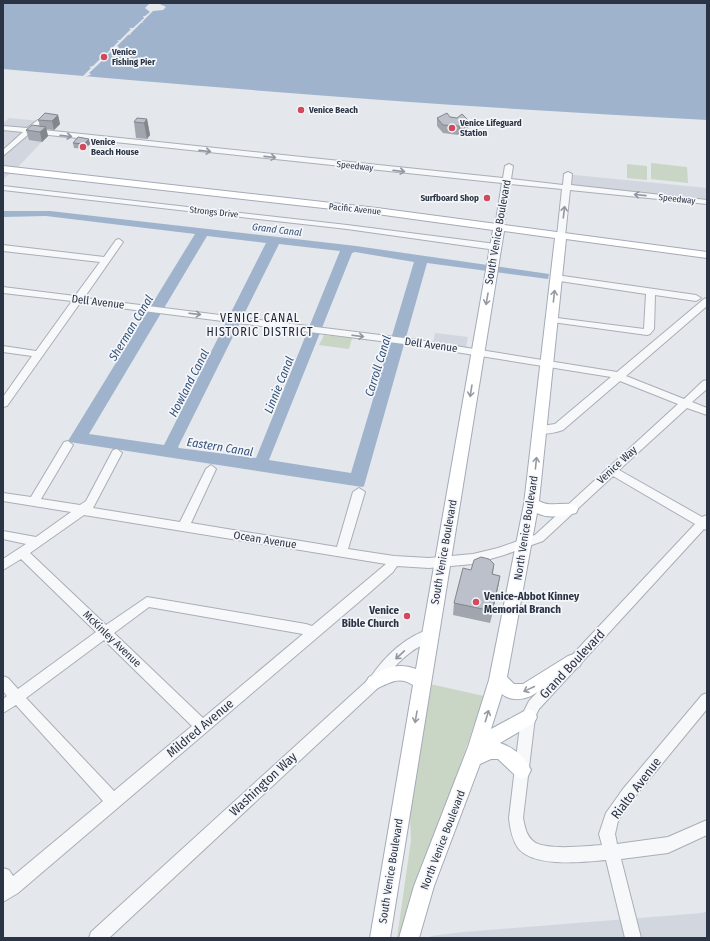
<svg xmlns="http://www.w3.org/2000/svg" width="710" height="941" font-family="'Fira Sans Condensed',sans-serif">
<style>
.built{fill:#d2d6de}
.green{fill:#c9d6c5}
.water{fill:#9fb4cc;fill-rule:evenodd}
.pier{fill:#e4e7ec}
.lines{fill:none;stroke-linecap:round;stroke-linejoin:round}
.minor-casing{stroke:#a9aeb7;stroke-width:2}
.major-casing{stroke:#a3abb8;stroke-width:2}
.minor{fill:#f7f8fa;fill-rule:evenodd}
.major{fill:#fff;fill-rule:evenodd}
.wall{fill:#a1a5ae}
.shaded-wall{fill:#83868d}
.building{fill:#bbc0ca;stroke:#83868d}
.oneway{stroke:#9196a0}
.oneway2{stroke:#959aa2}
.poi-dot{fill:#d1495b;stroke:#f4f6f9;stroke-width:1.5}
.labels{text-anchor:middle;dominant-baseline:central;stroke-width:3.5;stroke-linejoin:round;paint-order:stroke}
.far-poi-label{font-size:9px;font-weight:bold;fill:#2b3445;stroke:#f4f6f9;text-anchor:start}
.far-street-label{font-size:9px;fill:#2b3445;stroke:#f4f6f9}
.far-water-label{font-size:10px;font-style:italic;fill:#34527a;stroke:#f4f6f9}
.street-label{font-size:11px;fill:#2b3445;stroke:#f4f6f9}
.poi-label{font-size:11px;font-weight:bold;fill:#2b3445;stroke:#f4f6f9;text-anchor:start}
.neighbourhood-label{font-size:12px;letter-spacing:1px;fill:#1d2536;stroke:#f4f6f9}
.water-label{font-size:12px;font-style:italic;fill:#34527a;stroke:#f4f6f9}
.near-street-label{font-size:13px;fill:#2b3445;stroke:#f4f6f9}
</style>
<rect width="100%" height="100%" fill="#e4e7ec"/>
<path class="built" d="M9 118 60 123 17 168 3 179V123Z
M564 174 707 188V201L562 186Z
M435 333 468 337 466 347 433 343Z
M707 911V938H430L431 936 464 932 702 913Z"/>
<path class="green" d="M651 163 687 167 688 183 651 179Z
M627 164 647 166V180L627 178Z
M324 335 352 338 349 349 319 345Z
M430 684 484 696 401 938H397L411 840 410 816Z"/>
<path class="water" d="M3 3H707V120C472 108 237 90 3 69Z
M3 211H50L356 246 549 274 548 279 427 263 364 486 362 487 69 442 68 441 195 234 46 216 3 217ZM207 236 266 243 164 445 89 434ZM279 244 340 251 256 458 179 448 178 447ZM355 252 414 262 351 473 269 460 352 253Z"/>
<path class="pier" d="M149 4H160L166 7 163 10 153 11 142 22H144L141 23 130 34H132L128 35 117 46 119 47 118 48H115L103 59 105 60 104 61H102L89 73 91 74 90 75 81 78 91 68 89 67 93 66 105 54H103L107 53 119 41H116L120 40 131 29H129L130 28H133L144 18 143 16H145L150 12 145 8Z"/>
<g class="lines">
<defs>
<path id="minor" d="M38 120 42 122 34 129 503 178 505 166 509 164 513 166 511 179 563 185 564 174 568 172 572 174 571 185 707 200V204L570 190 565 236 561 238 557 236 562 189 510 184 503 227 499 229 495 227 502 183 30 133 3 156V150L23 132 3 130V126L27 128Z
M3 186 347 225 496 244 500 247 496 250 347 229 3 190Z
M119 239 123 242 84 298 412 339 617 372 704 299 707 298V306L626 376 684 399 703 381 707 380V389L692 402 707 408V415L687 408 619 470 702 517 707 515V530L704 529 539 709 535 717 523 818C525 827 526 835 533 841 544 851 587 846 602 845L599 834 606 813 623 789 702 695 707 693V709L633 799 618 821 615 834 617 844 668 837 707 820V835L668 853 621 859 641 938H625L606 860C583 862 534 868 518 848 512 839 510 828 509 818L521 717 529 701 695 524 613 476 543 541 504 555 473 564 429 568 397 566 393 572 360 601 18 893 3 902V868L9 870 13 876 103 801 16 705 3 713V699L7 696 3 691V676L8 678 18 689 96 632 21 559 3 570V559L26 544 3 539V531L36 537 71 512 3 501V493L31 497 64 442 68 441 73 445 41 499 80 505 86 501 113 450 117 449 122 453 93 508 180 522 206 469 211 465 216 469 191 523 337 547 353 492 359 488 365 492 348 549 394 556 429 558 473 554 498 548 535 535 678 404 620 381 563 430C554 433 545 435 535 433L534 430 535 427 555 424 611 377 412 345 80 303 7 406 3 407V397L32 356 3 352V346L36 351 72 301 3 293V287L75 296 100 262 3 251V245L104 257 116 240ZM84 515 386 564 312 626 306 624 147 597 106 625 30 553ZM149 607 303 634 203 718 114 633ZM104 640 192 726 114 791 26 698Z
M556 275 696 295 701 298 696 301 655 295 654 329 650 334 647 335 552 322 549 321V317L644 329 646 294 553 280V276Z
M430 629 435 630 436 634C433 642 418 646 411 652 399 661 388 673 380 686L109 938H89L91 932 370 678C385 656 405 637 430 629Z"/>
<path id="major" d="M3 166 377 208 707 252V258L566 239 539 501C551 508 563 501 576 505L578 509 576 513C565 516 547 519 537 513L507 677 514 684H523L568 656 574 654 580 656 582 661 580 666 531 696C522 700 510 701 502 694L491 729 528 709 534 711 537 717 534 723 500 743C513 747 525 757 531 770L528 776 522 779 516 776 498 759H491L480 764 434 886 419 938H399L414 886 468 747 489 680 524 504 555 238 504 231 390 938H370L413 685C398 675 389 684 375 689L369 687 366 682 369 677C385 668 398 662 416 669L493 230 377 214 3 172Z"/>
</defs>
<use href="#minor" class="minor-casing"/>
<use href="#major" class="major-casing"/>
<use href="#minor" class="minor"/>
<use href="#major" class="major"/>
</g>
<path class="wall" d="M58 115 60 124 54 130 46 129 48 136 42 142 29 140 26 130 40 126 38 120Z
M450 117 469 121 468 129 458 135 443 133 437 126V118Z
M147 119 150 135 147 139 136 138 134 122Z
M89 139 90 144 85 149 74 148 73 143Z
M494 564 493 574 500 576 490 623 453 615 454 603 471 570Z"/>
<path class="shaded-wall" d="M58 115 60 124 54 130 52 121Z
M147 119 150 135 147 139 144 123Z
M469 121 468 129 458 135 459 126Z
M46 127 48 136 42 142 40 132Z
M89 139 90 144 85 149 84 144Z
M500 576 498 588 490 623 492 611Z"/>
<path class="building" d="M45 113 58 115 52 121 38 120Z
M447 113 450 117 457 118 462 114 469 121 459 126 443 125 437 118Z
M137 118 147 119 144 123 134 122Z
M32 125 46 127 40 132 26 130Z
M78 137 89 139 84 144 73 143Z
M481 557 489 559 494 564 492 574 500 576 492 611 454 603 463 568 471 570 474 560Z"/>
<defs><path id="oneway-shaft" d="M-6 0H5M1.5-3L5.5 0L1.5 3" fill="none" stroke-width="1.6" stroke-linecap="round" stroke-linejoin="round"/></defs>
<g class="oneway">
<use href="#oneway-shaft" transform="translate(66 136) rotate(6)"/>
<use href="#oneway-shaft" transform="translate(205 151) rotate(6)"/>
<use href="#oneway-shaft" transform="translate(270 157) rotate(6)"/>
<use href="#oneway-shaft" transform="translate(399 171) rotate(6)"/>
<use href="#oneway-shaft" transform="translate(640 195) rotate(-174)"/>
<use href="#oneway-shaft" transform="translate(564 212) rotate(-83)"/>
<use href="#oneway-shaft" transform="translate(195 314) rotate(7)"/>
<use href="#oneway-shaft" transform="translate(358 336) rotate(7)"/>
<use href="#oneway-shaft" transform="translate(400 655) rotate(137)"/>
</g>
<g class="oneway2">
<use href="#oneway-shaft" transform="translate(554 296) rotate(-84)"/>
<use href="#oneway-shaft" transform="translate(487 299) rotate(100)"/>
<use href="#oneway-shaft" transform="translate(471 391) rotate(99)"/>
<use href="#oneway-shaft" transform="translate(536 463) rotate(-84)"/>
<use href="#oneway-shaft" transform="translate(529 689) rotate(155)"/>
<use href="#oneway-shaft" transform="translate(487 716) rotate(-73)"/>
<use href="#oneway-shaft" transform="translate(416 717) rotate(100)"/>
</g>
<g class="poi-dot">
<circle cx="104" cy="57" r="4"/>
<circle cx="301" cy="110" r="4"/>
<circle cx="452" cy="128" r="4"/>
<circle cx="83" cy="147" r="4"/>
<circle cx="487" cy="198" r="4"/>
<circle cx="476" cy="602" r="4"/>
<circle cx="407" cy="616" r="4"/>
</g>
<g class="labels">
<g class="far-poi-label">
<text x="112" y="52">Venice<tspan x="112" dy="10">Fishing Pier</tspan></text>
<text x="309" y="110">Venice Beach</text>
<text x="460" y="123">Venice Lifeguard<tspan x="460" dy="10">Station</tspan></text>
<text x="91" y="142">Venice<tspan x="91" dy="10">Beach House</tspan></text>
<text x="479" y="198" text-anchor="end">Surfboard Shop</text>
</g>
<g class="far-street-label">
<text transform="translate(355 166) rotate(6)">Speedway</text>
<text transform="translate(677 199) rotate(6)">Speedway</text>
<text transform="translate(355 209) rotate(6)">Pacific Avenue</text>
<text transform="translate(214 212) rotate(6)">Strongs Drive</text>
</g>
<g class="far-water-label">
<text transform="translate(277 230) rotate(7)">Grand Canal</text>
</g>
<g class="street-label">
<text transform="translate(498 232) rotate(-80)">South Venice Boulevard</text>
<text transform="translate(98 302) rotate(7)">Dell Avenue</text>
<text transform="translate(431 345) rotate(8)">Dell Avenue</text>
<text transform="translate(617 465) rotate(-43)">Venice Way</text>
<text transform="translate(526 528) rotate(-81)">North Venice Boulevard</text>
<text transform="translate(265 540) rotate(9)">Ocean Avenue</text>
<text transform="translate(444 552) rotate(-80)">South Venice Boulevard</text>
<text transform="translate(112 639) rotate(44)">McKinley Avenue</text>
<text transform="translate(443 840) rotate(-69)">North Venice Boulevard</text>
<text transform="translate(391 871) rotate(-81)">South Venice Boulevard</text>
</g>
<g class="poi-label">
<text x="484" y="596">Venice-Abbot Kinney<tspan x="484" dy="13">Memorial Branch</tspan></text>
<text x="399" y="610" text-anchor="end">Venice<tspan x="399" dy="13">Bible Church</tspan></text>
</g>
<g class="neighbourhood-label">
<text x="260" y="318">VENICE CANAL<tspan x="260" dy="14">HISTORIC DISTRICT</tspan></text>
</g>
<g class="water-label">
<text transform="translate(131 328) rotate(-59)">Sherman Canal</text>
<text transform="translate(378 366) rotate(-73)">Carroll Canal</text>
<text transform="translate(189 383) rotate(-63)">Howland Canal</text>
<text transform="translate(279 385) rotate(-68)">Linnie Canal</text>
<text transform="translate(220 447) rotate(9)">Eastern Canal</text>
</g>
<g class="near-street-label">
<text transform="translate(572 664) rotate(-47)">Grand Boulevard</text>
<text transform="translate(200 728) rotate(-40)">Mildred Avenue</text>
<text transform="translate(263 784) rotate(-43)">Washington Way</text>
<text transform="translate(636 788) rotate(-53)">Rialto Avenue</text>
</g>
</g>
<rect width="710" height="941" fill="none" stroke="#2b3445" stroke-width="8"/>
</svg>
